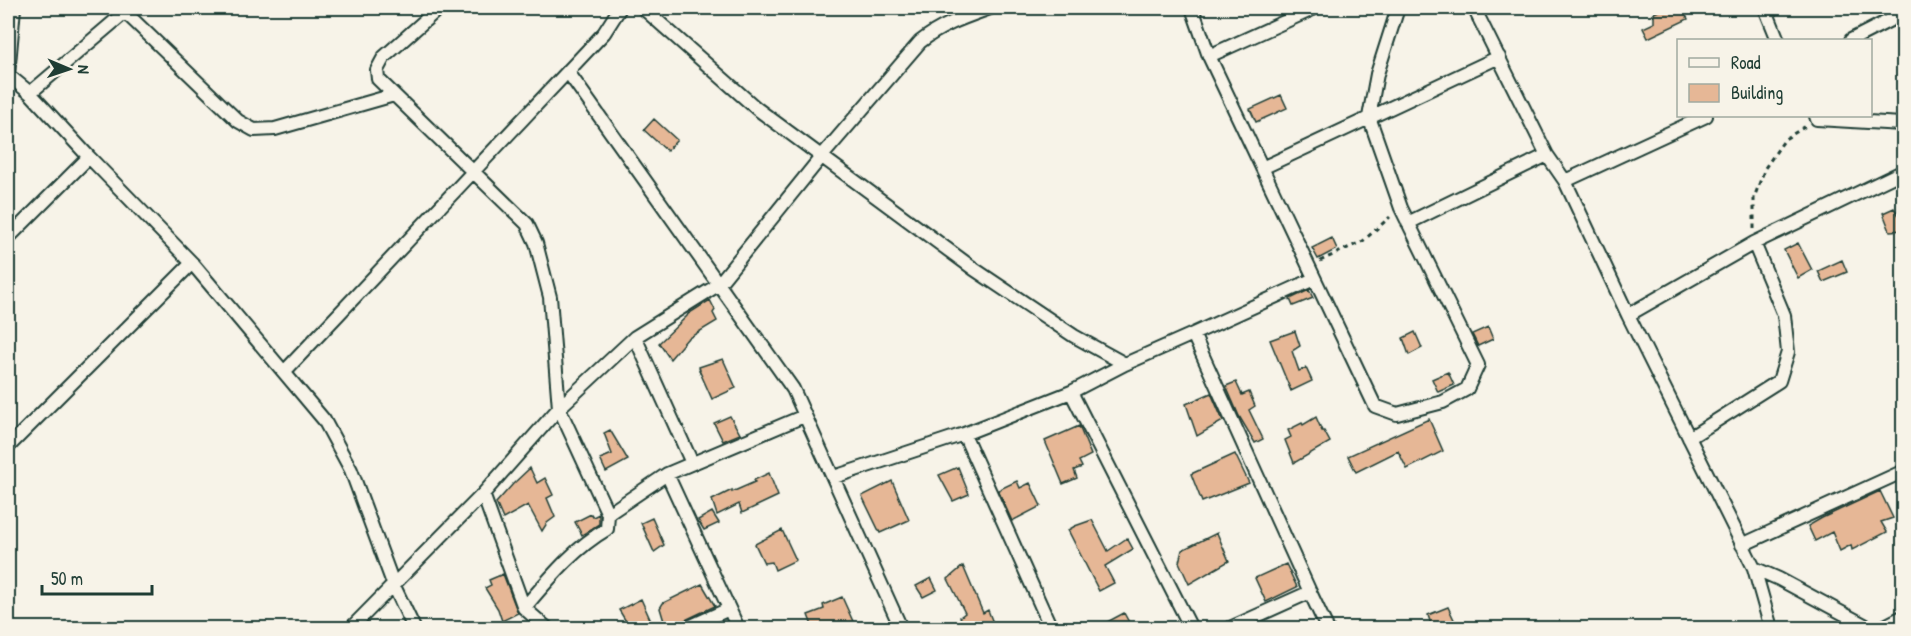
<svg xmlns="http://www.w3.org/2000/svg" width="1911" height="636" font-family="'Patrick Hand',sans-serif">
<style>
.building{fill:#e6b796;stroke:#1f3d34;stroke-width:1.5}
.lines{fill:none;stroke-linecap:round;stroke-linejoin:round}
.minor-casing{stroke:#1f3d34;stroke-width:16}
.path{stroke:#1f3d34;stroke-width:3;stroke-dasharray:4.5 4.5;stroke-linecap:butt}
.minor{stroke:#f7f3e8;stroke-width:12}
</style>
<rect width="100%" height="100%" fill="#f7f3e8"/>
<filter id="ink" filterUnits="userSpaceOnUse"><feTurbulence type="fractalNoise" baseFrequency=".0167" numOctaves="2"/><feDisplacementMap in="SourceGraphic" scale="12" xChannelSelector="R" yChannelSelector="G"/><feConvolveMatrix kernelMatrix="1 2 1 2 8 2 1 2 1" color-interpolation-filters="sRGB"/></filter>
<g filter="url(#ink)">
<path class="building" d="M1665 8H1682L1688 19 1648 38 1643 28 1654 23V13Z
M1281 95 1287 108 1256 122 1250 109Z
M654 119 677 140 667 151 644 130Z
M1894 208 1904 223V230L1890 231 1883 213Z
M1332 238 1337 249 1318 259 1312 248Z
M1798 243 1812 270 1798 278 1784 250Z
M1842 260 1847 272 1823 282 1818 271Z
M1309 290 1313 298 1293 306 1290 299Z
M710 300 715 310 713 313 717 321 687 339 670 359 659 343 687 316 688 314Z
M1488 327 1493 339 1478 346 1472 334Z
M1295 331 1300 346 1292 351 1299 371 1306 368 1312 381 1291 391 1270 340Z
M1415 332 1422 348 1409 355 1403 338Z
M723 359 736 388 712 399 699 370H700L699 367Z
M1448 372 1454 385 1438 392 1432 379Z
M1236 382 1242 395 1249 392 1255 406 1249 410 1263 439 1255 443 1239 416 1226 386Z
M1211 393 1223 421 1197 436 1186 404Z
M730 416 740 434 723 441 714 423Z
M1316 417 1322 431H1324L1330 442 1294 463 1285 440 1291 437 1288 430 1302 423 1303 425Z
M1429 419 1443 451 1407 469 1398 451 1356 472 1348 456Z
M1079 426 1091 455 1079 461 1082 467 1074 470 1077 478 1063 484 1045 441Z
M610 430 628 460 606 472 600 459 612 454 604 433Z
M1235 454 1249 483 1202 502 1191 474Z
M958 467 969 494 953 501 939 475Z
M530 468 537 483 545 478 553 495 547 498 555 517 547 523 542 531 528 505 503 519 496 503 513 484Z
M769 473 778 496 742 513 739 504 717 515 712 500 732 490V492L755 482 754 480Z
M892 481 909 520 880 533 862 496Z
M1017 481 1020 488 1030 483 1041 506 1012 521 998 490Z
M1880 491 1893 518 1881 522 1887 532 1852 550 1851 545 1840 551 1832 532 1815 541 1808 526 1822 518Z
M712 512 719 523 704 530 698 520Z
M591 514 593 517 599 514V524L582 535 575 522Z
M652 518 664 545 654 552 641 523Z
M1092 520 1108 551 1127 538 1133 549 1105 566 1114 583 1099 591 1068 530 1075 526Z
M782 530 796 560 775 570 772 562 764 563 755 544Z
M1217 533 1229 561 1189 584 1179 562 1182 550Z
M1286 564 1297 587 1266 602 1255 578Z
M963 566 983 613 988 610 995 628H981L978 624 967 628 960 617 965 613 948 579Z
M503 574 518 613 502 621 498 609 485 588 491 585 489 580Z
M931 578 937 590 923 597 916 586Z
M702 584 715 606 683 621 679 628H666L660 608 663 603Z
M842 597 856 628H813L808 615 824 609 823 605Z
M641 599 654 628H630L619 610Z
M1448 607 1458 628H1432L1428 615Z
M1124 613 1132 628H1096Z"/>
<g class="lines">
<defs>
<path id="minor" d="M439 8 384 57 377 70 378 79 527 224 536 243 550 297 559 408 608 514 607 529C574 548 549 579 524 608
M643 8 756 108 974 269 1074 336 1125 364 1193 334 1310 592
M1192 8 1209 56 1375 406 1397 414 1443 402 1467 389 1478 365 1401 208 1369 117 1377 74 1398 8
M1474 8 1547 155 1565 181 1628 315 1754 568 1771 628
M1765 8 1778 40
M126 13 238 121 254 130 275 129 394 95
M1851 40 1904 13
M1209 56 1315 8
M568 72 793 389 901 628
M8 75 30 93 89 157 192 263 324 420 351 470 394 586 414 628
M8 75 14 8
M30 93 130 8
M1816 116 1817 119 1902 124 1904 129
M1262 168 1499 57
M1565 181 1706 116
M1408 223 1547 155
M8 238 89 157
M1628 315 1754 243 1904 171
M1193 334 1314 279
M635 337 692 463
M285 371 604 33 620 8
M1071 392 1191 628
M964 434 1071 392 1125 364
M1689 438 1779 381 1788 352 1784 315 1754 243
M8 447 192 263
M667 474 738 628
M834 477 964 434 1051 628
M483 494 524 608 547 628
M608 514 667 474 804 416
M1742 545 1904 471
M1754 568 1779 579 1870 628
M351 628 483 494 559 408 635 337 718 285 822 156 920 42C941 25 965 17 990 8
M687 628 729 609
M1230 628 1310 592 1327 628
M1881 628 1904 616"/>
</defs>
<use href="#minor" class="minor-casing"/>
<path class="path" d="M1754 229V198L1765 168 1785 139 1806 126
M1320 261 1363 241 1390 217"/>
<use href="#minor" class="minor"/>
</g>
</g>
<rect width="1911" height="636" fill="none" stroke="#f7f3e8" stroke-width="30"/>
<rect x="15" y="15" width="1881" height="606" fill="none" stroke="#1f3d34" stroke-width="2" filter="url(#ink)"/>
<rect x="1677" y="39" width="195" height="78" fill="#f7f3e8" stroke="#a1aaa0" stroke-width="1.5"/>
<rect x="1689" y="58" width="30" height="9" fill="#f7f3e8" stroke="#a1aaa0" stroke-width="1.5"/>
<text x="1731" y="69" font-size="18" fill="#1f3d34">Road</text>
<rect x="1689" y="84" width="30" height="18" fill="#e6b796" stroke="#a1aaa0" stroke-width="1.5"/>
<text x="1731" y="99" font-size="18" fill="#1f3d34">Building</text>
<g transform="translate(69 69) rotate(92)" stroke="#f7f3e8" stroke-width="4.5" paint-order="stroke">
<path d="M0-4.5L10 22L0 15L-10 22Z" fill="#1f3d34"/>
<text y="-9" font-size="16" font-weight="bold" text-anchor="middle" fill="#1f3d34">N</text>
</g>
<path d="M42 585v9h110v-9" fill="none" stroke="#1f3d34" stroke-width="3"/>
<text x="51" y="585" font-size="18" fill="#1f3d34" stroke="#f7f3e8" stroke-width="4.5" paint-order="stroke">50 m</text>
</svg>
